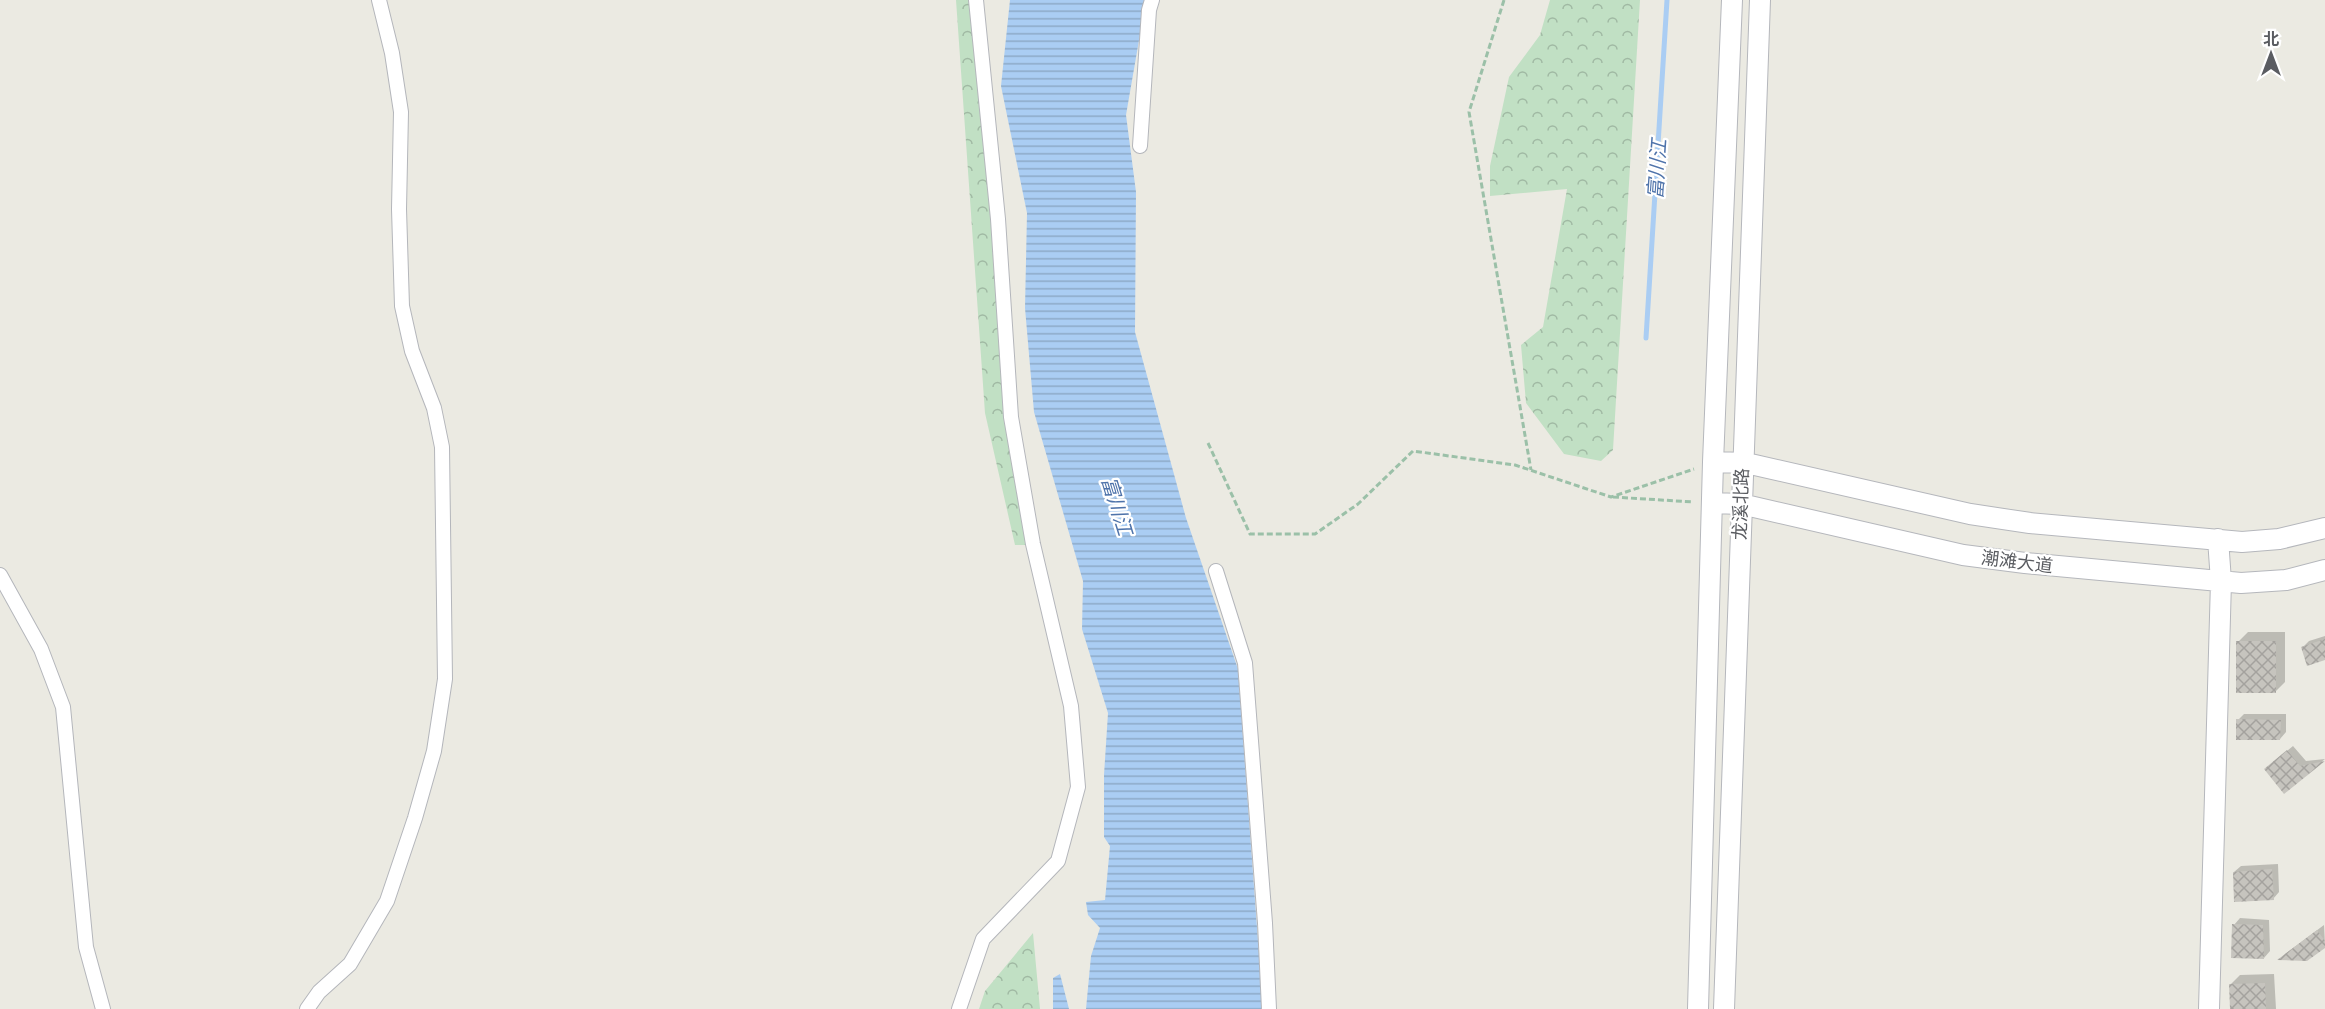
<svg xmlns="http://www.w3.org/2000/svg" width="2325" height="1009" font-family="Cabin,'Noto Sans SC',sans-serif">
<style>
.forest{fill:url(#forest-crowns)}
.water{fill:url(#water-rules)}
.shadow{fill:#0003}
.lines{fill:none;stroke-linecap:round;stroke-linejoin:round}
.stream{stroke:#aacdf3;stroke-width:5}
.building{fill:url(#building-cross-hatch)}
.street-casing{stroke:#b4b6bb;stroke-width:16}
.secondary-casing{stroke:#b5b7bc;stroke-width:22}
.path{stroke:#9bc0a8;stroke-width:3;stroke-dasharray:6 3;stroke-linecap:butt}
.street{stroke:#fff;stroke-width:14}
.secondary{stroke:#fff;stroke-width:20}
.labels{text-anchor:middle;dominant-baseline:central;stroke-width:4.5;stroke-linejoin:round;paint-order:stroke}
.street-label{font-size:18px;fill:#5a5c61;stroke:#fff}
.water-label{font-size:20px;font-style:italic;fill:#4e73aa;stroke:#fff}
</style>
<defs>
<pattern id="forest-crowns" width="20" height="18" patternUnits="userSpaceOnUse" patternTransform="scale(1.5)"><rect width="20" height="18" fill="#c1e0c4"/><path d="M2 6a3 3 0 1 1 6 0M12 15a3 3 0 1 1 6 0" fill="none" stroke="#a0b9a3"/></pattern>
<pattern id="water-rules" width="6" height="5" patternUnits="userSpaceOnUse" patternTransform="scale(1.5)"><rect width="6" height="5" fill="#aacdf3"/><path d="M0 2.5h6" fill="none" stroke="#8daac8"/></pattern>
<pattern id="building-cross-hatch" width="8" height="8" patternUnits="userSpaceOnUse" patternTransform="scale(1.5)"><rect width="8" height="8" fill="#c6c4be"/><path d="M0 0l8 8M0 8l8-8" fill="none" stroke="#a4a29e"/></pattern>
</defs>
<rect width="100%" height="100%" fill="#ebeae2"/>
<path class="forest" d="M956 0H972L1027 545H1015L985 413Z
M1550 0H1640L1613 450 1601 461 1564 454 1526 403 1521 345 1543 327 1567 189 1490 196V166L1509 77 1540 35Z
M1033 933 1040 1009H979L985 991Z"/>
<path class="water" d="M1010 0H1146L1126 115 1136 192 1135 332 1186 518 1238 669 1263 1009H1086L1091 956 1100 928 1088 915 1086 902 1105 900 1110 846 1104 837V775L1108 713 1082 629 1083 581 1034 412 1025 308 1027 213 1001 86Z
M1060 974 1069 1009H1053V978Z"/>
<path class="shadow" d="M2248 632H2285V682L2275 692 2238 642Z
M2325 636V659L2303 647 2309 641Z
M2244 714H2286V732L2280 739 2238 720Z
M2293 746 2306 761 2325 759 2285 792 2271 764Z
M2278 864 2279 892 2273 899 2234 872 2241 866Z
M2240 918 2269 920 2270 951 2264 958 2234 925Z
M2324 925 2325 946 2281 958 2285 954Z
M2274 974 2276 1009H2231L2230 985 2240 975Z"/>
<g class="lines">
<path class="stream" d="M1646 338 1667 0"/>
</g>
<path class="building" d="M2325 639V660L2307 666 2301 647Z
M2236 641H2276V693H2236Z
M2236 719 2281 720 2280 740H2236Z
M2287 750 2300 766 2325 761 2284 794 2264 769Z
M2272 869 2274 900 2234 902 2233 872Z
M2232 924 2263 925 2264 959 2231 958Z
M2317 930 2325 941V948L2307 961 2277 960Z
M2265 983 2266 1009H2230L2229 984Z"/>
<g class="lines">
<defs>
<path id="street" d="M1140 146 1149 10 1152 0
M1216 571 1245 663 1265 923 1269 1009
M0 575 41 649 63 707 86 947 103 1009
M307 1009 319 992 350 964 387 901 415 818 434 751 445 679 442 447 434 408 412 351 402 306 399 209 401 112 392 53 379 0
M959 1009 983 939 1058 861 1078 787 1071 706 1033 544 1011 417 998 219 976 0"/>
<path id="secondary" d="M1713 462 1746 463 1970 514 2030 523 2242 542 2279 539 2325 528
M1712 503 1741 504 1963 555 2025 563 2241 583 2286 580 2325 570
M1698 1009 1713 462 1732 0
M1724 1009 1760 0
M2209 1009 2221 581 2218 539"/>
</defs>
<use href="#street" class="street-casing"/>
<use href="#secondary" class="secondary-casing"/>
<path class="path" d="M1504 0 1469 112 1531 470
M1208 443 1250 534H1315L1358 504 1413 451 1515 465 1611 497 1694 469
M1613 497 1693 502"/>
<use href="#street" class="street"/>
<use href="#secondary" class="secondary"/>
</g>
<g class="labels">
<g class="street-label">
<text transform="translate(1741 504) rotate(-88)">龙溪北路</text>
<text transform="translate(2017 562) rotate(7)">潮滩大道</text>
</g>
<g class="water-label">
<text transform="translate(1657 169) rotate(-86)">富川江</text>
<text transform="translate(1117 506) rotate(73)">富川江</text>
</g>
</g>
<g transform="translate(2271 54)" stroke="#ffffff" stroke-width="4.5" paint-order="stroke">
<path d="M0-4.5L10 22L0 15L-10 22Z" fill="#5a5c61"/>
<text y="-9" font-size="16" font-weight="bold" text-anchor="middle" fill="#5a5c61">北</text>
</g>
</svg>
